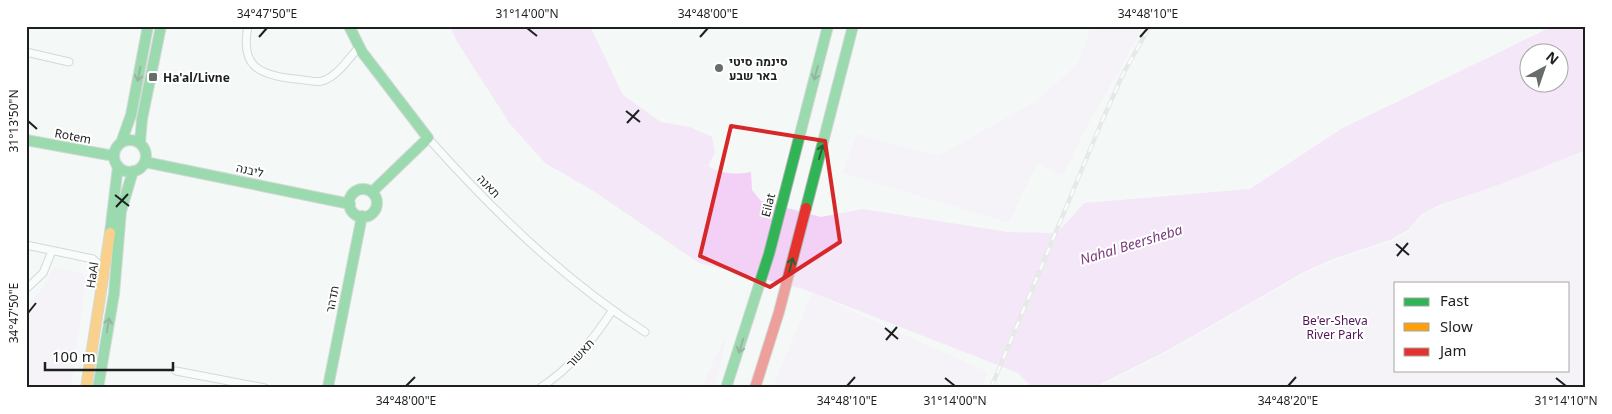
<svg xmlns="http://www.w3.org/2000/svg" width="1612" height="414" font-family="'Noto Sans',Heebo,sans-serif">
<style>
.green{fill:#f8eaf9;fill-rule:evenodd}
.water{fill:#f3d0f5;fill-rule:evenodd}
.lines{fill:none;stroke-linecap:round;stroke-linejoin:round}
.street-casing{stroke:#adb2b0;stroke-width:9}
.fast-casing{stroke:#adb2b0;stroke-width:12}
.slow-casing{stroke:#adb2b0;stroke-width:12}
.jam-casing{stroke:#adb2b0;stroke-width:12}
.street{stroke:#fdfefe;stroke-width:7}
.fast{stroke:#30b455;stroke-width:10}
.slow{stroke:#ff9f0a;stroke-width:10}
.jam{stroke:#e5322d;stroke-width:10}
.rail-casing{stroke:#d4d4d4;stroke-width:4.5}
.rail{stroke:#fff;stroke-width:2.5;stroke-dasharray:8;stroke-linecap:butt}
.oneway{stroke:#256337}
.marked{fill:none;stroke:#d62828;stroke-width:4;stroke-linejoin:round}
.ticks{fill:none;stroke:#1c201f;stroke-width:2}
.poi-dot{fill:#686c6b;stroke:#fff;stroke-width:2}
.labels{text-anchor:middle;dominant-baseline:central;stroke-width:4;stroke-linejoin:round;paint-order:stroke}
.poi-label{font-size:12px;font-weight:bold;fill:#1c201f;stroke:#fff;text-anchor:start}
.street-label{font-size:12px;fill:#1c201f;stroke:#fff}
.park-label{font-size:12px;fill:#521556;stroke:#fff}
.water-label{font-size:14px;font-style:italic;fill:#783b7b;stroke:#fff}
.neatline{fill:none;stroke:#1c201f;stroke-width:2}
.ticks-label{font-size:12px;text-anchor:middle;fill:#1c201f}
</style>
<rect width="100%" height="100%" fill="#f4f9f7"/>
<path class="green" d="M1091 26H1144L1085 130 1063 176 1037 164 1009 223 842 173 857 134 938 156 1038 100 1078 63Z
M1586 151V388H1097L1171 350 1305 273 1333 261 1390 242 1409 231 1422 216 1438 207ZM1396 283H1568V370H1396Z
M54 267 82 273 86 281 71 388H26V305L42 289Z
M812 293 988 372 981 388H772Z
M727 333 721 365 713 388H701Z"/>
<path class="water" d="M450 26H590L623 95 661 122 690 127 712 137 715 153 708 166C723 174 733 175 751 172L752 190 761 201 821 217 863 209 1008 232 1057 233 1084 203 1250 189 1341 129 1547 29 1586 26V150L1503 183 1437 206 1421 215 1408 230 1390 240 1333 259 1304 272 1170 349 1093 388H1043L1030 385 1018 373 803 289 699 263 592 190 545 163 510 124 456 40ZM1530 52H1560V82H1530Z"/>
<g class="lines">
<defs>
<path id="street" d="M248 26C240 66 258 75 295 79 302 79 315 83 322 81 337 77 349 58 359 47
M26 52 69 62
M428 138C493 211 563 279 645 332
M26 245 93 259 106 271
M26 289 43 273 52 251
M176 371 265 388
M540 388C571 368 592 341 612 311"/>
<path id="fast" d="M349 26 362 52 428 138 372 192
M26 140 114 156
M114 156a16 16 0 1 1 32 0a16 16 0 1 1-32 0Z
M121 143 131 115 148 26
M140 143 142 119 161 26
M145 162 350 204
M349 203a14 14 0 1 1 28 0a14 14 0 1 1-28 0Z
M806 208 853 26
M110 233 118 166
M328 387 362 216
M98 388 114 294 121 211 133 171
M726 388 769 254 828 26"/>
<path id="slow" d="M86 388 110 233"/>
<path id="jam" d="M755 388 779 312 806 208"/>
</defs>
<use href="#street" class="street-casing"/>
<use href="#fast" class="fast-casing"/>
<use href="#slow" class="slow-casing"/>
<use href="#jam" class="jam-casing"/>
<use href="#street" class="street"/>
<use href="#fast" class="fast"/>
<use href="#slow" class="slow"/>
<use href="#jam" class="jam"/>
<defs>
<path id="rail" d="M991 388 1102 121 1123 74 1150 26"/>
</defs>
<use href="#rail" class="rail-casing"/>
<use href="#rail" class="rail"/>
</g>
<defs><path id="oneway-shaft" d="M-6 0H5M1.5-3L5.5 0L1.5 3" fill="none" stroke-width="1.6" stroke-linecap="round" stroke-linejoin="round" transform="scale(1.25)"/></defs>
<g class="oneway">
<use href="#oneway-shaft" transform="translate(816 73) rotate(105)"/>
<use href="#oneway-shaft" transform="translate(139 74) rotate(101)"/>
<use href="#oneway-shaft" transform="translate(821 152) rotate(-74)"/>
<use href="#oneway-shaft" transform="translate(791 265) rotate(-76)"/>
<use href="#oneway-shaft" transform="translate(108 325) rotate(-81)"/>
<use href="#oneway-shaft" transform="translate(741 346) rotate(107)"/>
</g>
<path d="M0 0H1612V414H0ZM731 126 825 141 840 242 770 287 700 256Z" fill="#f4f9f7" fill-opacity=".55" fill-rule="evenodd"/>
<path class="marked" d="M731 126 825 141 840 242 770 287 700 256Z"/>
<path class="ticks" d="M527 28 537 36M259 37 267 28M700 37 708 28M1140 37 1148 28M626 111 640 122M28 121 37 129M627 123 639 110M115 195 129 206M116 207 128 194M1396 244 1409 255M1397 256 1408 243M28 313 36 303M885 328 898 339M886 340 897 327M945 378 955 386M1556 378 1566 386M406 386 415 377M847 386 855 377M1288 386 1296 377"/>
<g class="poi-dot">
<circle cx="719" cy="68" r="5"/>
<rect x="148" y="72" width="10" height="10" rx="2.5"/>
</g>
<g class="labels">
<g class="poi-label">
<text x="729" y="61">סינמה סיטי<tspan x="729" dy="14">באר שבע</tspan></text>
<text x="163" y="77">Ha'al/Livne</text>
</g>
<g class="street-label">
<text transform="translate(73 136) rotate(11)">Rotem</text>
<text transform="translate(250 170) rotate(12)">ליבנה</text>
<text transform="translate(489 186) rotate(46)">תאנה</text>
<text transform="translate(768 205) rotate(-76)">Eilat</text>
<text transform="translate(92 275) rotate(-81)">HaAl</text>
<text transform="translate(332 299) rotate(-79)">תדהר</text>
<text transform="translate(580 353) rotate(-47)">תאשור</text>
</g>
<g class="park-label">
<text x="1335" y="320">Be'er-Sheva<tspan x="1335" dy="14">River Park</tspan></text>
</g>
<g class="water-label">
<text transform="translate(1131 244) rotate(-17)">Nahal Beersheba</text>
</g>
</g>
<rect width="1612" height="414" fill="none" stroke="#ffffff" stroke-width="55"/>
<rect x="1394" y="282" width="175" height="90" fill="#ffffff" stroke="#a4a6a5"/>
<rect x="1404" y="298" width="25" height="8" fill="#30b455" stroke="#a4a6a5"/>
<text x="1440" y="306" font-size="15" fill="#1c201f">Fast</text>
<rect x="1404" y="323" width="25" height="8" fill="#ff9f0a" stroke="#a4a6a5"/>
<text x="1440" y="332" font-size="15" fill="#1c201f">Slow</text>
<rect x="1404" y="348" width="25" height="8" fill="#e5322d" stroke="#a4a6a5"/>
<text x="1440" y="356" font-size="15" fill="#1c201f">Jam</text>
<g transform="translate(1544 68) rotate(40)"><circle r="24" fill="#ffffff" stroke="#a4a6a5"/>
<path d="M0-4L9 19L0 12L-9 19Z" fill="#686c6b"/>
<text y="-8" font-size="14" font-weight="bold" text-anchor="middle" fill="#1c201f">N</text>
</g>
<path d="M45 362v8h128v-8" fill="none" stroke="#1c201f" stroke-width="2.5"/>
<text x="52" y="362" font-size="15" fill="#1c201f" stroke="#ffffff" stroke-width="4" paint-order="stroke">100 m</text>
<rect x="28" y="28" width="1556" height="358" class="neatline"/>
<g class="ticks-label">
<text x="267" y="18">34°47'50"E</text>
<text x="527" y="18">31°14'00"N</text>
<text x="708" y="18">34°48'00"E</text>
<text x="1148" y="18">34°48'10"E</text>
<text transform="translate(14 121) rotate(-90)" y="4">31°13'50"N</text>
<text transform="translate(14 313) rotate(-90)" y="4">34°47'50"E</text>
<text x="406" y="405">34°48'00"E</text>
<text x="847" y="405">34°48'10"E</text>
<text x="955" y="405">31°14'00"N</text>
<text x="1288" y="405">34°48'20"E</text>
<text x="1566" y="405">31°14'10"N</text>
</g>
</svg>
